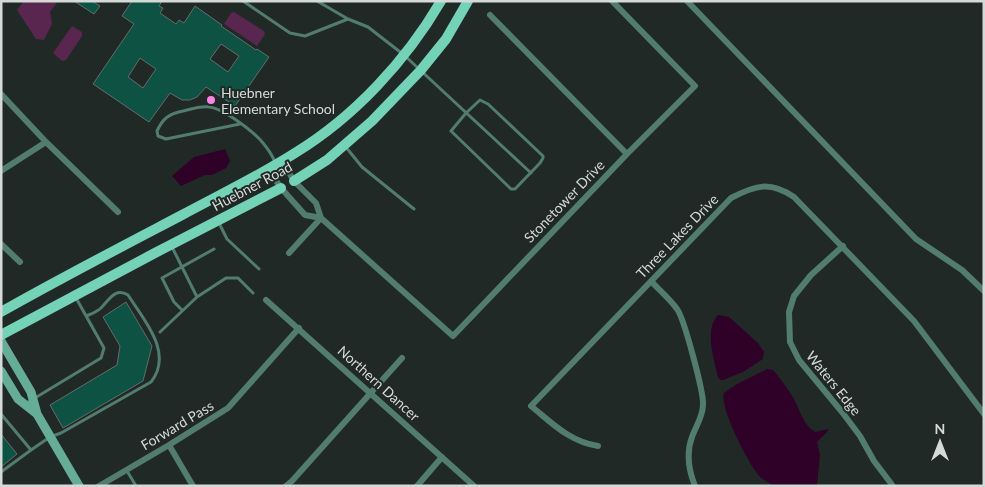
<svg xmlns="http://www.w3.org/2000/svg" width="985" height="487" font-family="Lato,sans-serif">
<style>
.green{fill:#59264f}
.water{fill:#2f0028}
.building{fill:#0d5242;stroke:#646d6a;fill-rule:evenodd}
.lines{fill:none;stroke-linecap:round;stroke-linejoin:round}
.lane{stroke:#517c6e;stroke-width:3}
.street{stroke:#517c6e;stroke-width:6}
.secondary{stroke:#65ad97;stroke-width:9}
.primary{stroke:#74d3b6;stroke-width:10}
.poi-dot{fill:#fc86e4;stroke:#212926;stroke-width:2}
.labels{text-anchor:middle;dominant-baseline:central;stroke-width:4;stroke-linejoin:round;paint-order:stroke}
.poi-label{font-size:14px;fill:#d5dad8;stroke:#212926;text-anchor:start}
.street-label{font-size:14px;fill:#d5dad8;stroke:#212926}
</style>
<rect width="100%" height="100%" fill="#212926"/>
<path class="green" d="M24 1H58L50 12 52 24 44 40 36 39 17 10Z
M234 12 264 31 265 34 257 46 224 24 231 13Z
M72 26 82 32V36L66 60 62 61 53 53Z"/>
<path class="water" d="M225 149 230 161 226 168 212 175H205L181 186 172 176 194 157Z
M718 315 729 317 758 343 764 352 763 359 743 372 723 380H720L718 377C714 360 704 330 718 315Z
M767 369 773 370C781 379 788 389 794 399 800 410 803 425 815 432L828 429V431L817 442 820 455 817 486H772C769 481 764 481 760 477 749 465 719 408 724 393L737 384Z"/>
<path class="building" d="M74 1H92L100 6 94 14Z
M132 1H162L159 6 163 8 160 13 176 24 179 20 184 23 195 6 222 25 221 26 256 50 257 49 269 57 235 106 206 87 197 97 190 100H182L170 93 149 122 93 84 134 24 122 16ZM221 44 239 56 228 72 210 59ZM140 58 156 69 143 88 128 77Z
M126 302 152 346 143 381 63 428 50 405 117 365 120 346 103 317Z
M1 434 17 454 1 467Z"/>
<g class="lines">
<path class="lane" d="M243 1 290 33 305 36 348 19
M317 1 348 19 368 27 404 55 531 173
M480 100 488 104 543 156V158L540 163 515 189H511L451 131 466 113Z
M240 124 166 139 158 136 157 131C163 118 169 114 183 111 191 109 201 106 209 107 223 108 254 132 263 143 268 149 272 155 275 162
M345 146 362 167 414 209
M219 223 227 239 259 269
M172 247 197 297 226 278H238L253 293
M182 310 174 302 162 278 214 249
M160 332 197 297
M25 404 101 358 104 348 76 298
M1 414 31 450 50 437 61 433 151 382C174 353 144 320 128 295 115 287 109 300 101 308 97 312 91 314 86 316
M127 471 136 486
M1 472 31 450"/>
<path class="street" d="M687 1 916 239 962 270 984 291
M490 15 627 154
M1 94 46 142 118 212
M282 161 294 181 316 203 321 218
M268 169 281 188 305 215 321 218 453 336 627 154 695 86 612 1
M1 171 46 142
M1 244 20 262
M843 246 811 275 794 296 789 312 790 342 799 360 842 412 860 436 874 461 893 486
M289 253 321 218
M651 281C659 290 670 299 677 309 684 318 704 393 703 405 703 416 696 426 692 437 686 453 689 471 695 486
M266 300 474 486
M169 445 193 486
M598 446C570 442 552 423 531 406L731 198C756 185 770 181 794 197L914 321 984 414
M99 486 169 445 228 408 299 328
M286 486 292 481 402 358
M417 486 442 457"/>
<path class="secondary" d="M1 341 31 392 37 414 79 486
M1 371 18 399 37 414"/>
<path class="primary" d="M294 181 327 160 372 121 421 70 446 39 468 1
M1 312C61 278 121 247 182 215 219 195 259 176 295 153 354 117 406 61 441 1
M1 335 153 254 281 188"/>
</g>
<circle class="poi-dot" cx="211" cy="100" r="5"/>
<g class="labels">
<g class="poi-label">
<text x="221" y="92">Huebner<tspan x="221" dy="16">Elementary School</tspan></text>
</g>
<g class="street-label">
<text transform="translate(252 186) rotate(-28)">Huebner Road</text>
<text transform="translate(564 201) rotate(-46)">Stonetower Drive</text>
<text transform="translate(677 236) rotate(-46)">Three Lakes Drive</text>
<text transform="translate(379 383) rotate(42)">Northern Dancer</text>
<text transform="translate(834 383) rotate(51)">Waters Edge</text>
<text transform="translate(177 425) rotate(-31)">Forward Pass</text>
</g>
</g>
<rect width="985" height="487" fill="none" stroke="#d5dad8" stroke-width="5"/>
<g transform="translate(940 442)" stroke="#212926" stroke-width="4" paint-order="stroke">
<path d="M0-4L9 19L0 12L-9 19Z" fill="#d5dad8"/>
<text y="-8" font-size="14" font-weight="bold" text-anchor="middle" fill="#d5dad8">N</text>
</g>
</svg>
